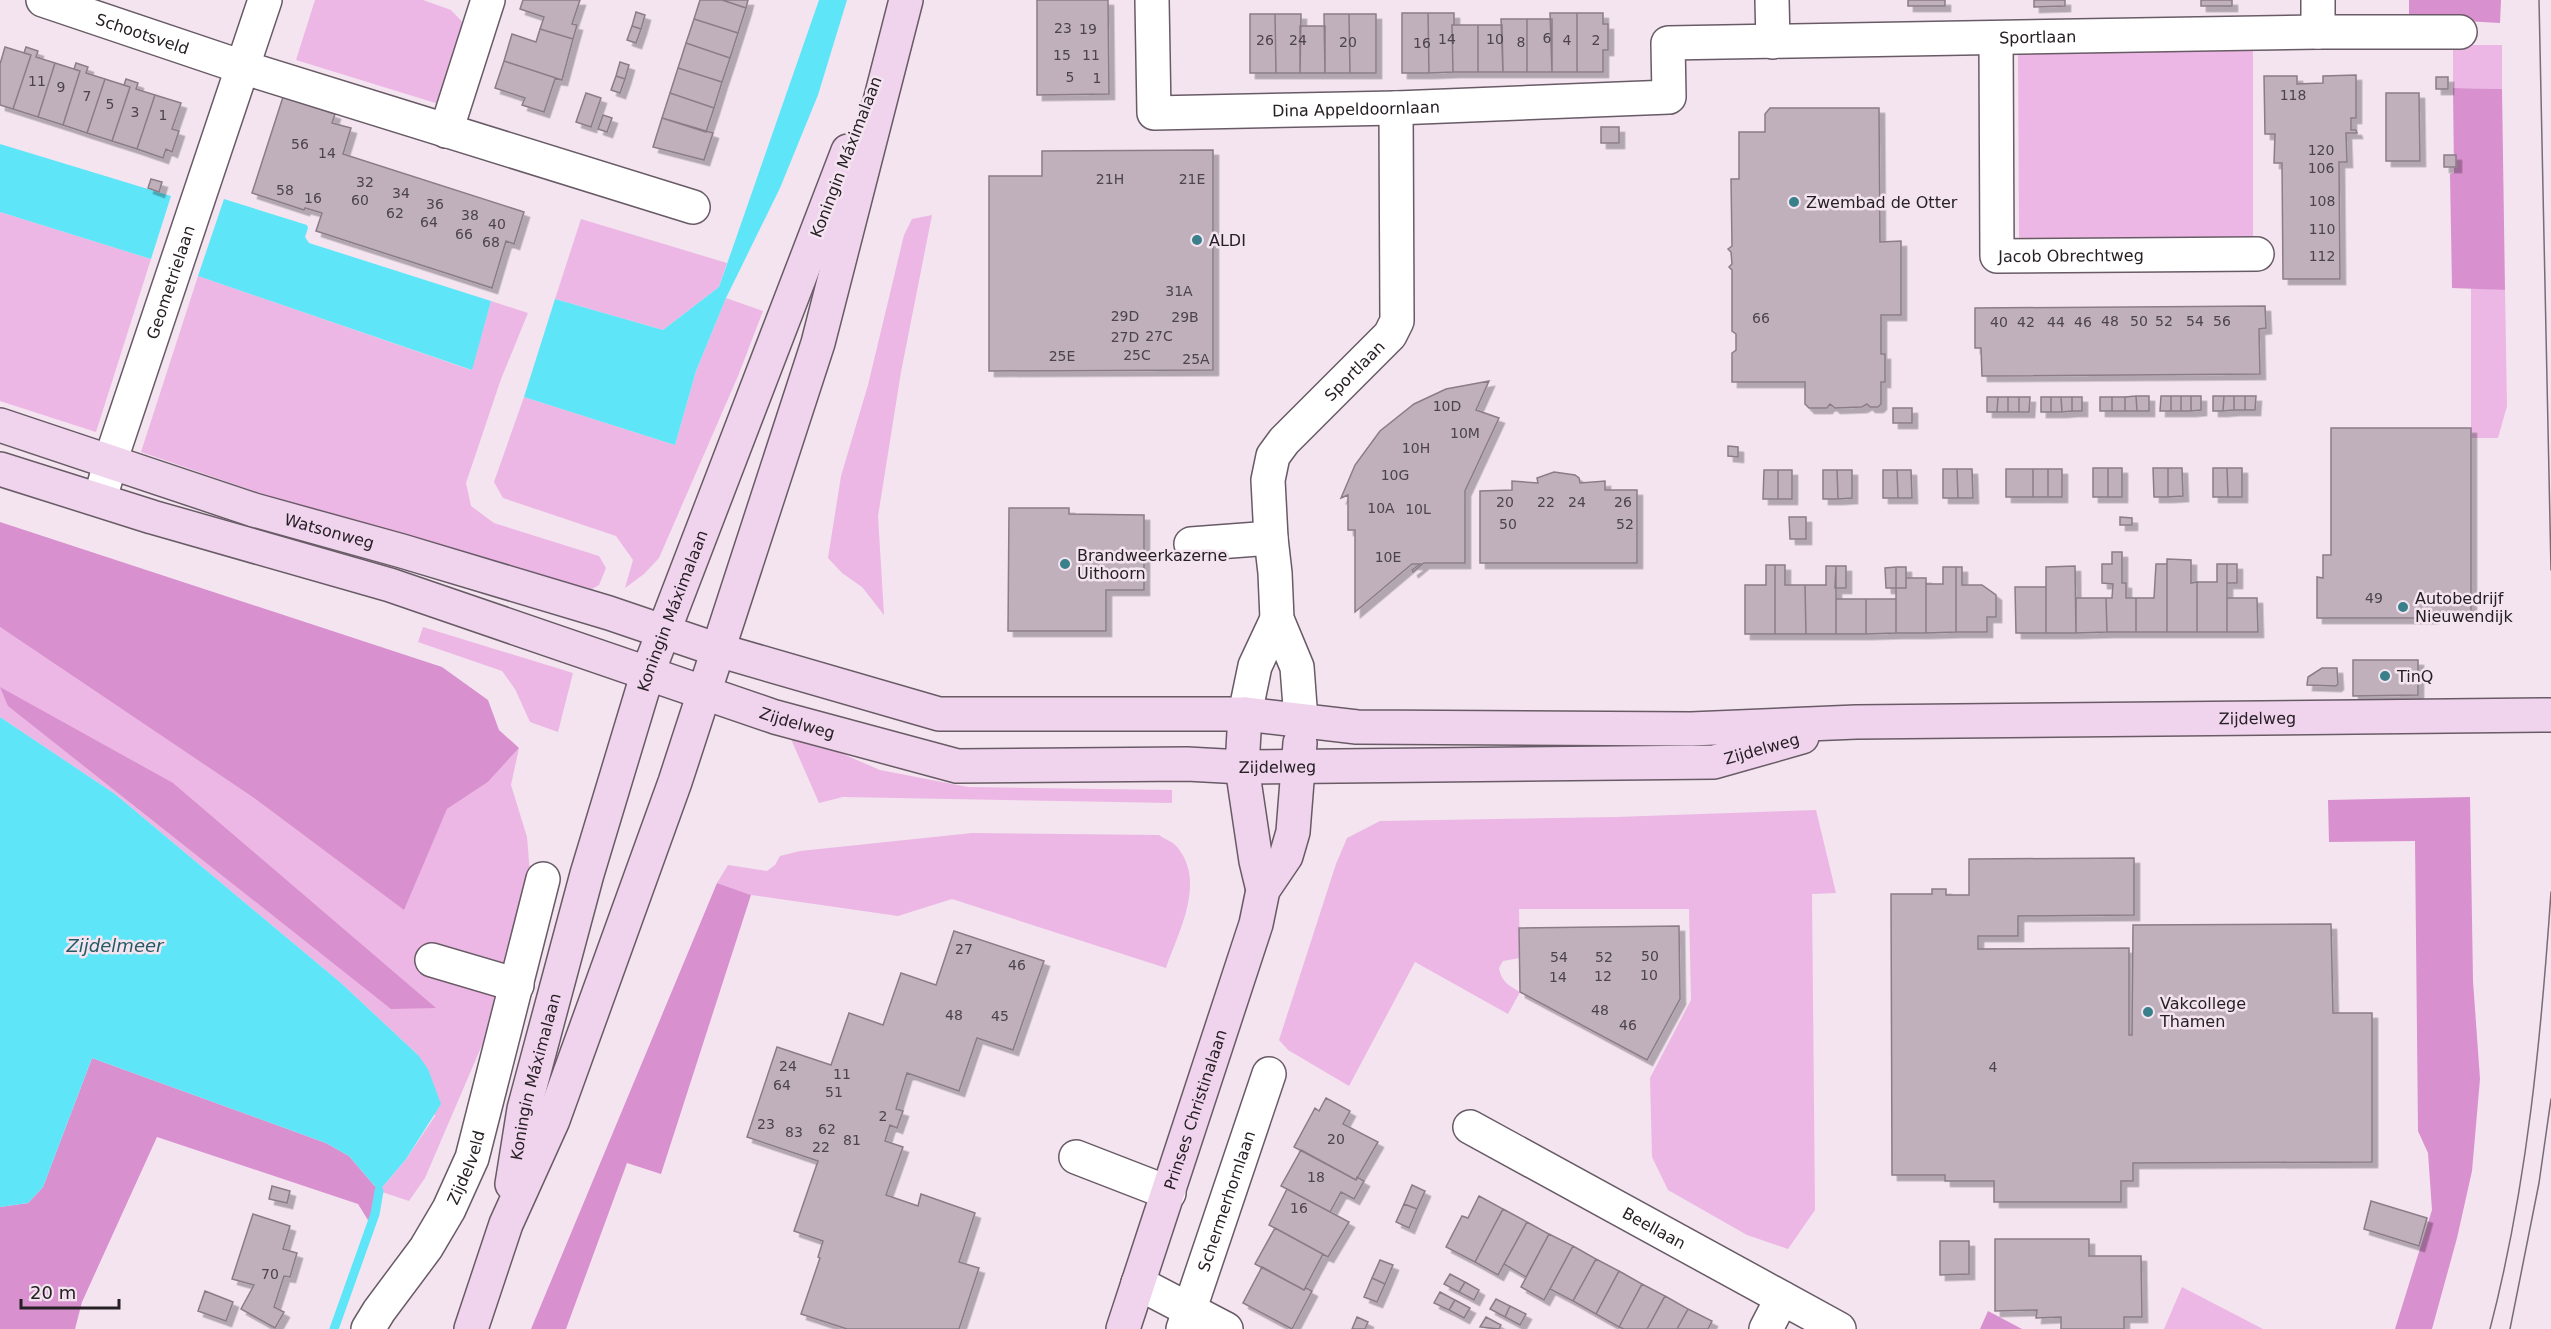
<svg xmlns="http://www.w3.org/2000/svg" width="2551" height="1329" font-family="'DejaVu Sans',sans-serif">
<style>
.green{fill:#ecb7e4}
.forest{fill:#d990cf}
.water{fill:#5ee6f8}
.lines{fill:none;stroke-linecap:round;stroke-linejoin:round}
.stream{stroke:#5ee6f8;stroke-width:9}
.building{fill:#bfb0bc;stroke:#8b7d88;stroke-width:1.5;filter:url(#shadow)}
.street-casing{stroke:#685b66;stroke-width:36}
.secondary-casing{stroke:#685b66;stroke-width:36}
.street{stroke:#fff;stroke-width:33}
.secondary{stroke:#f0d3ec;stroke-width:33}
.tram{stroke:#776d75;stroke-width:1.5}
.poi-dot{fill:#39808a;stroke:#f3e4f0;stroke-width:2}
.labels{text-anchor:middle;dominant-baseline:central;stroke-width:5;stroke-linejoin:round;paint-order:stroke}
.number-label{font-size:14px;fill:#4c444b}
.street-label{font-size:16px;fill:#262025;stroke:#f3e4f0}
.poi-label{font-size:16px;fill:#262025;stroke:#f3e4f0;text-anchor:start}
.water-label{font-size:18px;font-style:italic;fill:#225b63;stroke:#f3e4f0}
</style>
<defs>
<filter id="shadow"><feDropShadow dx="5.5" dy="5.5" stdDeviation="0" flood-color="#0004"/></filter>
</defs>
<rect width="100%" height="100%" fill="#f3e4f0"/>
<path class="green" d="M315 0H423L451 10 469 29 442 105 296 60Z
M2453 45H2502V89L2453 88Z
M2253 48V237L2019 239 2018 52Z
M0 212 151 259 96 432 0 401Z
M932 215 901 372 878 516 884 615 862 587 842 573 828 558 841 476 868 385 904 235 912 219Z
M581 219 727 263 719 287 663 330 555 299Z
M198 276 471 370 491 301 528 313 501 379 466 483 471 506 494 523 599 556 606 568 599 585 592 589 398 541 141 452Z
M2471 288 2505 290 2507 406 2498 438H2471Z
M726 298 763 311 738 376 659 558 644 574 625 588 633 560 616 536 503 498 494 482 524 397 675 445 696 371Z
M0 627 254 798 403 909 447 809 488 782 519 748 511 785 527 837 530 873 485 1038 425 1178 409 1201 379 1191 406 1159 435 1116 418 1055 341 983 115 794 0 717Z
M423 627 573 673 558 732 530 722 515 689 502 671 418 642Z
M787 730 880 770 968 787 1172 790V803L843 797 819 803Z
M1816 810 1836 893 1812 894 1815 1210 1788 1249 1747 1235 1668 1190 1652 1157 1650 1078 1691 1000 1689 909H1519L1520 958 1503 961 1499 968C1501 981 1509 986 1520 992L1508 1014 1415 962 1349 1086 1288 1050 1279 1040 1336 864 1347 838 1380 821 1616 817Z
M972 833 1159 835C1164 839 1174 842 1178 848 1206 883 1178 933 1166 968L952 899 898 916 751 895 717 883 728 865 767 871 775 865 780 856 800 851Z
M2182 1287 2263 1329H2164Z"/>
<path class="forest" d="M2409 0H2501L2500 23 2409 18Z
M2453 88 2502 89 2505 290 2452 288 2450 174 2454 173Z
M0 522 442 667 488 700 499 730 519 748 488 782 447 809 404 910 254 798 0 627Z
M0 687 173 783 436 1008 391 1009 8 706Z
M2470 797 2473 981 2480 1079 2472 1171 2457 1238 2432 1329H2395L2432 1210 2428 1153 2418 1131 2415 841 2329 842 2328 800Z
M717 883 751 895 661 1174 627 1163 566 1329H531Z
M92 1058 326 1143 349 1156 379 1191 371 1225 358 1204 157 1137 82 1302 75 1329H0V1207L28 1203 43 1187Z
M1988 1311 2022 1329H1980Z"/>
<path class="water" d="M819 0H847L818 95 780 188 726 298 696 371 675 445 524 397 555 299 663 330 719 287Z
M0 144 171 196 151 259 0 212Z
M224 199 307 225 308 228 305 237 309 243 491 301 472 370 198 276Z
M0 717 115 794 341 983 418 1055 428 1069 441 1104 406 1159 379 1191 349 1156 326 1143 92 1058 43 1187 28 1203 0 1207Z"/>
<g class="lines">
<path class="stream" d="M334 1329 375 1214 379 1191"/>
</g>
<path class="building" d="M523 0H580L572 24 577 25 573 39 540 29 544 17 520 9Z
M700 0H722L746 8 738 33 694 19Z
M722 0H748L746 8Z
M1037 0H1108L1109 94 1037 95Z
M1908 0H1945V6H1908Z
M2034 0H2065V6L2034 7Z
M2201 0H2232V6H2201Z
M636 12 645 15 641 29 632 26Z
M1402 13H1428L1429 73H1402Z
M1428 13H1454V25H1452L1453 72 1429 73Z
M1550 13H1577V72H1552Z
M1577 13H1603V24H1608V50H1603V72H1577Z
M1250 14H1275L1276 73H1250Z
M1275 14H1301L1300 73H1276Z
M1324 14H1349L1350 73H1325Z
M1349 14H1376V73H1350Z
M694 19 738 33 730 58 686 43Z
M1501 19H1527V72H1503Z
M1527 19H1552V72H1527Z
M1452 25H1478V72H1453Z
M1478 25H1502L1503 72H1478Z
M632 26 641 29 636 43 627 40Z
M1300 26H1325V73H1300Z
M540 29 573 39 562 80 504 61 512 34 536 42Z
M686 43 730 58 722 82 678 68Z
M5 47 31 55 13 109 0 105V64Z
M26 47 38 51 36 57 55 63 38 117 13 109 31 55 24 53Z
M504 61 562 80 555 79 544 112 522 105 525 98 495 88Z
M620 62 629 65 625 79 616 76Z
M55 63 80 71 63 125 38 117Z
M76 63 88 67 86 73 105 79 87 133 63 125 80 71 74 69Z
M678 68 722 82 714 108 670 93Z
M2356 75V118H2351V130H2356L2357 133H2346L2347 162H2339L2340 279H2283L2282 163H2274L2275 134H2265L2264 76H2297V84L2323 83V76Z
M616 76 625 79 620 93 611 90Z
M2436 77H2448V89H2436Z
M105 79 130 87 112 141 87 133Z
M126 79 138 83 136 89 155 95 137 149 112 141 130 87 124 85Z
M586 93 601 98 591 127 576 122Z
M670 93 714 108 706 132 662 118Z
M2386 93H2419L2420 161H2386Z
M155 95 181 103 172 129 179 131 172 152 166 149 163 158 137 149Z
M283 97 335 114 332 123 351 128 343 154 524 212 514 244 506 241 492 288 316 231 322 213 305 208 304 210 252 193Z
M1770 108H1879L1880 242 1901 241V315H1881V354H1885V382H1881V404L1878 407H1870L1867 404 1862 407 1835 408 1830 404 1827 408H1809L1805 404V382H1732V353L1736 350V334L1732 331V270L1729 267 1732 264 1731 252 1728 249 1732 246 1731 179H1739V132H1765V114Z
M603 115 612 118 607 132 598 129Z
M662 118 713 133 704 160 653 147Z
M1601 127H1619V143H1601Z
M1213 150V370L989 371V176H1042V151Z
M2444 155H2456V167H2444Z
M151 179 162 182 159 192 148 188Z
M2265 306 2266 328 2259 329 2260 374 1982 376 1981 348H1975V308Z
M1489 381 1476 410 1499 418 1465 491V563H1424L1413 572 1412 570 1420 564H1412L1355 612V530H1348V495L1341 498 1355 465 1380 431 1414 404 1446 389Z
M2136 396H2149V411H2137Z
M2136 396 2137 411H2125V397Z
M2161 396H2171V411H2160Z
M2171 396H2181V411H2171Z
M2181 396H2191V411H2181Z
M2191 396H2201V410L2191 411Z
M2213 396H2224L2223 411H2213Z
M2224 396H2234V410L2223 411Z
M2234 396H2245V410H2234Z
M2245 396H2256L2255 410H2245Z
M1987 397H1998L1997 412H1987Z
M1998 397H2008V412H1997Z
M2008 397H2019V412H2008Z
M2019 397H2030L2029 412H2019Z
M2041 397H2051V412H2041Z
M2051 397H2061L2062 412H2051Z
M2061 397H2072V411L2062 412Z
M2072 397H2082V411H2072Z
M2100 397H2112V411H2100Z
M2112 397H2125V411H2112Z
M1893 408H1912V423H1893Z
M2331 428H2471V612H2433V618H2317V577L2323 578V555H2331Z
M1728 446 1738 447V457L1728 456Z
M2093 468H2108V497H2093Z
M2108 468H2122V497H2108Z
M2153 468H2168V497H2154Z
M2168 468H2182L2183 496 2168 497Z
M2213 468H2227L2228 497H2213Z
M2227 468H2242V497H2228Z
M1943 469H1957L1958 498H1943Z
M1957 469H1972L1973 498H1958Z
M2006 469H2033V497H2006Z
M2033 469H2048V497H2033Z
M2048 469H2062V497H2048Z
M1764 470H1778V499H1763Z
M1778 470H1792V499H1778Z
M1823 470H1837L1838 499H1823Z
M1837 470H1852V498L1838 499Z
M1883 470H1897L1898 498H1883Z
M1897 470H1911L1912 498H1898Z
M1554 472 1575 475 1579 478 1580 483 1605 481V490H1637V563H1480V491L1512 490V481L1538 483 1537 478Z
M1009 508H1069V514L1144 515V590H1106V631H1008Z
M1789 517H1806V539H1790Z
M2120 517 2132 518V525H2120Z
M2112 552H2122V583H2126V598H2136V632H2107L2106 598H2112L2113 584 2102 583V564H2112Z
M2167 559 2191 560V583L2197 582V632H2167Z
M2156 564H2167V632H2136V598H2154Z
M2217 564H2227V632H2197V582H2217Z
M2227 564H2237V583H2227Z
M1766 565H1775V634H1745V585H1766Z
M1775 565H1785V585H1805L1806 634H1775Z
M1826 566H1836V634H1806L1805 585H1826Z
M1836 566H1846V588H1835Z
M2075 566 2076 633H2046V567Z
M1896 567H1906V588H1896Z
M1896 567V588H1886L1885 568Z
M1943 567H1956V632L1926 633V584H1943Z
M1956 567H1962V585H1982L1996 595V617H1987V632H1956Z
M1906 578H1926V633H1896V588H1906Z
M2015 587H2046V633H2016Z
M2076 598H2106L2107 632 2076 633Z
M2227 598H2257L2258 632H2227Z
M1836 599H1866V634H1836Z
M1866 599H1896V633L1866 634Z
M2353 660H2418V695L2353 696Z
M2322 668H2337L2338 684 2336 686 2307 685 2308 677Z
M2134 858V915L2018 916V936H1978V949L2129 948V1035H2132L2133 925 2331 924 2333 1013H2372V1162L2133 1163V1181H2121V1202H1994V1181H1945V1175H1892L1891 894H1932V889H1946V895H1969V859Z
M1679 926 1680 999 1647 1060 1520 992 1519 928Z
M954 931 1044 961 1013 1050 977 1038 959 1091 907 1073 896 1109 903 1111 897 1128 890 1125 885 1141 903 1147 886 1195 918 1206 921 1194 975 1213 959 1262 979 1268 959 1329H847L801 1314 820 1258 818 1257 823 1241 794 1231 818 1161 747 1137 777 1047 831 1065 849 1013 883 1025 901 973 936 985Z
M1326 1098 1350 1111 1343 1124 1378 1142 1356 1180 1294 1147 1315 1108 1319 1111Z
M1301 1150 1356 1180 1357 1177 1364 1181 1354 1199 1341 1192 1330 1212 1281 1186Z
M1412 1185 1425 1191 1417 1209 1404 1204Z
M272 1186 290 1191 287 1203 269 1199Z
M1287 1189 1349 1222 1328 1257 1269 1225Z
M1479 1196 1503 1209 1475 1262 1446 1247 1462 1216 1468 1218Z
M2371 1201 2427 1218 2419 1246 2364 1229Z
M1404 1204 1417 1209 1409 1228 1396 1222Z
M1503 1209 1527 1222 1498 1275 1475 1262Z
M253 1214 290 1226 283 1249 297 1253 290 1277 284 1276 274 1307 284 1312 275 1328 241 1309 254 1285 232 1279Z
M1527 1222 1549 1234 1526 1277 1504 1264Z
M1275 1228 1323 1254 1304 1290 1255 1264Z
M1549 1234 1573 1246 1544 1300 1521 1287Z
M1995 1239H2089V1256H2141L2142 1317H2124V1329H2061V1317L2036 1318 2037 1310 1995 1311Z
M1940 1241H1969V1274L1940 1275Z
M1573 1246 1596 1259 1573 1301 1550 1289Z
M1596 1259 1619 1271 1596 1314 1573 1301Z
M1380 1260 1393 1265 1385 1284 1372 1278Z
M1262 1267 1304 1290 1306 1288 1312 1291 1292 1329 1243 1303Z
M1619 1271 1642 1284 1619 1327 1596 1314Z
M1450 1274 1465 1282 1459 1292 1444 1284Z
M1372 1278 1385 1284 1377 1302 1364 1297Z
M1465 1282 1479 1290 1474 1300 1459 1292Z
M1642 1284 1665 1296 1647 1329H1624L1619 1327Z
M205 1291 233 1302 226 1321 198 1311Z
M1440 1292 1455 1300 1449 1310 1434 1303Z
M1665 1296 1688 1309 1677 1329H1647Z
M1496 1299 1510 1306 1505 1317 1490 1309Z
M1455 1300 1470 1308 1464 1318 1449 1310Z
M1510 1306 1526 1314 1520 1325 1505 1317Z
M1688 1309 1712 1321 1708 1329H1677Z
M1357 1317 1368 1322 1365 1329H1352Z
M1486 1317 1501 1325 1499 1329 1480 1327Z"/>
<g class="lines">
<defs>
<g id="street">
<path id="s1" d="M43 0 242 67 693 207"/>
<path id="s2" d="M1152 0 1154 113 1396 108 1669 97 1668 43 2318 32H2460"/>
<path d="M1772 0 1773 42"/>
<path d="M2318 0V32"/>
<path id="s3" d="M1996 38 1997 256 2257 254"/>
<path d="M446 131 488 0"/>
<path id="s4" d="M100 499 114 450 265 0"/>
<path d="M1191 544 1271 538"/>
<path d="M1245 714 1255 666 1277 619"/>
<path id="s5" d="M1301 720 1297 667 1277 619 1275 573 1271 538 1268 480 1273 456 1284 441 1390 335 1397 321 1396 108"/>
<path d="M432 960 517 985"/>
<path id="s6" d="M1470 1127 1839 1329"/>
<path d="M1076 1157 1169 1193"/>
<path d="M1138 1283 1226 1329"/>
<path id="s7" d="M368 1329 379 1311 426 1248 449 1209 472 1158 543 879"/>
<path id="s8" d="M1183 1329 1269 1074"/>
<path d="M1766 1329 1782 1298"/>
</g>
<g id="secondary">
<path id="s9" d="M0 425 254 510 402 551 609 613 718 650 939 714H1245L1357 727 1691 729 1856 722 2551 715"/>
<path id="s10" d="M0 469 152 517 390 585 775 717 957 766 1187 764 1242 767 1714 762 1802 737"/>
<path d="M1245 714 1242 767 1256 861 1263 890"/>
<path id="s11" d="M512 1184 524 1109 587 874 648 672 848 151"/>
<path d="M471 1329 506 1224 553 1120 675 782 818 343 906 0"/>
<path id="s12" d="M1123 1329 1256 924 1263 890 1286 856 1293 832 1300 743"/>
</g>
</defs>
<use href="#street" class="street-casing"/>
<use href="#secondary" class="secondary-casing"/>
<use href="#street" class="street"/>
<use href="#secondary" class="secondary"/>
<path class="tram" d="M2539 0 2551 570
M2490 1329C2527 1187 2541 1038 2551 892
M2510 1329 2539 1183 2551 1099"/>
</g>
<g class="poi-dot">
<circle cx="1794" cy="202" r="6"/>
<circle cx="1197" cy="240" r="6"/>
<circle cx="1065" cy="564" r="6"/>
<circle cx="2403" cy="607" r="6"/>
<circle cx="2385" cy="676" r="6"/>
<circle cx="2148" cy="1012" r="6"/>
</g>
<g class="labels">
<g class="number-label">
<text x="1063" y="28">23</text>
<text x="1088" y="29">19</text>
<text x="1547" y="38">6</text>
<text x="1447" y="39">14</text>
<text x="1495" y="39">10</text>
<text x="1265" y="40">26</text>
<text x="1298" y="40">24</text>
<text x="1567" y="40">4</text>
<text x="1596" y="40">2</text>
<text x="1348" y="42">20</text>
<text x="1521" y="42">8</text>
<text x="1422" y="43">16</text>
<text x="1062" y="55">15</text>
<text x="1091" y="55">11</text>
<text x="1070" y="77">5</text>
<text x="1097" y="78">1</text>
<text x="37" y="81">11</text>
<text x="61" y="87">9</text>
<text x="2293" y="95">118</text>
<text x="87" y="96">7</text>
<text x="110" y="104">5</text>
<text x="135" y="112">3</text>
<text x="163" y="115">1</text>
<text x="300" y="144">56</text>
<text x="2321" y="150">120</text>
<text x="327" y="153">14</text>
<text x="2321" y="168">106</text>
<text x="1110" y="179">21H</text>
<text x="1192" y="179">21E</text>
<text x="365" y="182">32</text>
<text x="285" y="190">58</text>
<text x="401" y="193">34</text>
<text x="313" y="198">16</text>
<text x="360" y="200">60</text>
<text x="2322" y="201">108</text>
<text x="435" y="204">36</text>
<text x="395" y="213">62</text>
<text x="470" y="215">38</text>
<text x="429" y="222">64</text>
<text x="497" y="224">40</text>
<text x="2322" y="229">110</text>
<text x="464" y="234">66</text>
<text x="491" y="242">68</text>
<text x="2322" y="256">112</text>
<text x="1179" y="291">31A</text>
<text x="1125" y="316">29D</text>
<text x="1185" y="317">29B</text>
<text x="1761" y="318">66</text>
<text x="2110" y="321">48</text>
<text x="2139" y="321">50</text>
<text x="2164" y="321">52</text>
<text x="2195" y="321">54</text>
<text x="2222" y="321">56</text>
<text x="1999" y="322">40</text>
<text x="2026" y="322">42</text>
<text x="2056" y="322">44</text>
<text x="2083" y="322">46</text>
<text x="1159" y="336">27C</text>
<text x="1125" y="337">27D</text>
<text x="1137" y="355">25C</text>
<text x="1062" y="356">25E</text>
<text x="1196" y="359">25A</text>
<text x="1447" y="406">10D</text>
<text x="1465" y="433">10M</text>
<text x="1416" y="448">10H</text>
<text x="1395" y="475">10G</text>
<text x="1505" y="502">20</text>
<text x="1546" y="502">22</text>
<text x="1577" y="502">24</text>
<text x="1623" y="502">26</text>
<text x="1381" y="508">10A</text>
<text x="1418" y="509">10L</text>
<text x="1508" y="524">50</text>
<text x="1625" y="524">52</text>
<text x="1388" y="557">10E</text>
<text x="2374" y="598">49</text>
<text x="964" y="949">27</text>
<text x="1650" y="956">50</text>
<text x="1559" y="957">54</text>
<text x="1604" y="957">52</text>
<text x="1017" y="965">46</text>
<text x="1649" y="975">10</text>
<text x="1603" y="976">12</text>
<text x="1558" y="977">14</text>
<text x="1600" y="1010">48</text>
<text x="954" y="1015">48</text>
<text x="1000" y="1016">45</text>
<text x="1628" y="1025">46</text>
<text x="788" y="1066">24</text>
<text x="1993" y="1067">4</text>
<text x="842" y="1074">11</text>
<text x="782" y="1085">64</text>
<text x="834" y="1092">51</text>
<text x="883" y="1116">2</text>
<text x="766" y="1124">23</text>
<text x="827" y="1129">62</text>
<text x="794" y="1132">83</text>
<text x="1336" y="1139">20</text>
<text x="852" y="1140">81</text>
<text x="821" y="1147">22</text>
<text x="1316" y="1177">18</text>
<text x="1299" y="1208">16</text>
<text x="270" y="1274">70</text>
</g>
<g class="street-label">
<text stroke="none"><textPath href="#s1" startOffset="105">Schootsveld</textPath></text>
<text stroke="none"><textPath href="#s2" startOffset="1052">Sportlaan</textPath></text>
<text stroke="none"><textPath href="#s2" startOffset="315">Dina Appeldoornlaan</textPath></text>
<text transform="translate(846 157) rotate(-69)">Koningin Máximalaan</text>
<text stroke="none"><textPath href="#s3" startOffset="292">Jacob Obrechtweg</textPath></text>
<text stroke="none"><textPath href="#s4" startOffset="228">Geometrielaan</textPath></text>
<text stroke="none"><textPath href="#s5" startOffset="387">Sportlaan</textPath></text>
<text stroke="none"><textPath href="#s9" startOffset="346">Watsonweg</textPath></text>
<text stroke="none"><textPath href="#s11" startOffset="596">Koningin Máximalaan</textPath></text>
<text stroke="none"><textPath href="#s9" startOffset="2302">Zijdelweg</textPath></text>
<text stroke="none"><textPath href="#s10" startOffset="837">Zijdelweg</textPath></text>
<text stroke="none"><textPath href="#s10" startOffset="1809">Zijdelweg</textPath></text>
<text stroke="none"><textPath href="#s10" startOffset="1323">Zijdelweg</textPath></text>
<text stroke="none"><textPath href="#s11" startOffset="110">Koningin Máximalaan</textPath></text>
<text stroke="none"><textPath href="#s12" startOffset="231">Prinses Christinalaan</textPath></text>
<text stroke="none"><textPath href="#s7" startOffset="190">Zijdelveld</textPath></text>
<text stroke="none"><textPath href="#s8" startOffset="135">Schermerhornlaan</textPath></text>
<text stroke="none"><textPath href="#s6" startOffset="210">Beellaan</textPath></text>
</g>
<g class="poi-label">
<text x="1806" y="202">Zwembad de Otter</text>
<text x="1209" y="240">ALDI</text>
<text x="1077" y="555">Brandweerkazerne<tspan x="1077" dy="18">Uithoorn</tspan></text>
<text x="2415" y="598">Autobedrijf<tspan x="2415" dy="18">Nieuwendijk</tspan></text>
<text x="2397" y="676">TinQ</text>
<text x="2160" y="1003">Vakcollege<tspan x="2160" dy="18">Thamen</tspan></text>
</g>
<g class="water-label">
<text x="115" y="945">Zijdelmeer</text>
</g>
</g>
<path d="M21 1299v9h98v-9" fill="none" stroke="#262025" stroke-width="3"/>
<text x="30" y="1299" font-size="18" fill="#262025" stroke="#f3e4f0" stroke-width="4.5" paint-order="stroke">20 m</text>
</svg>
